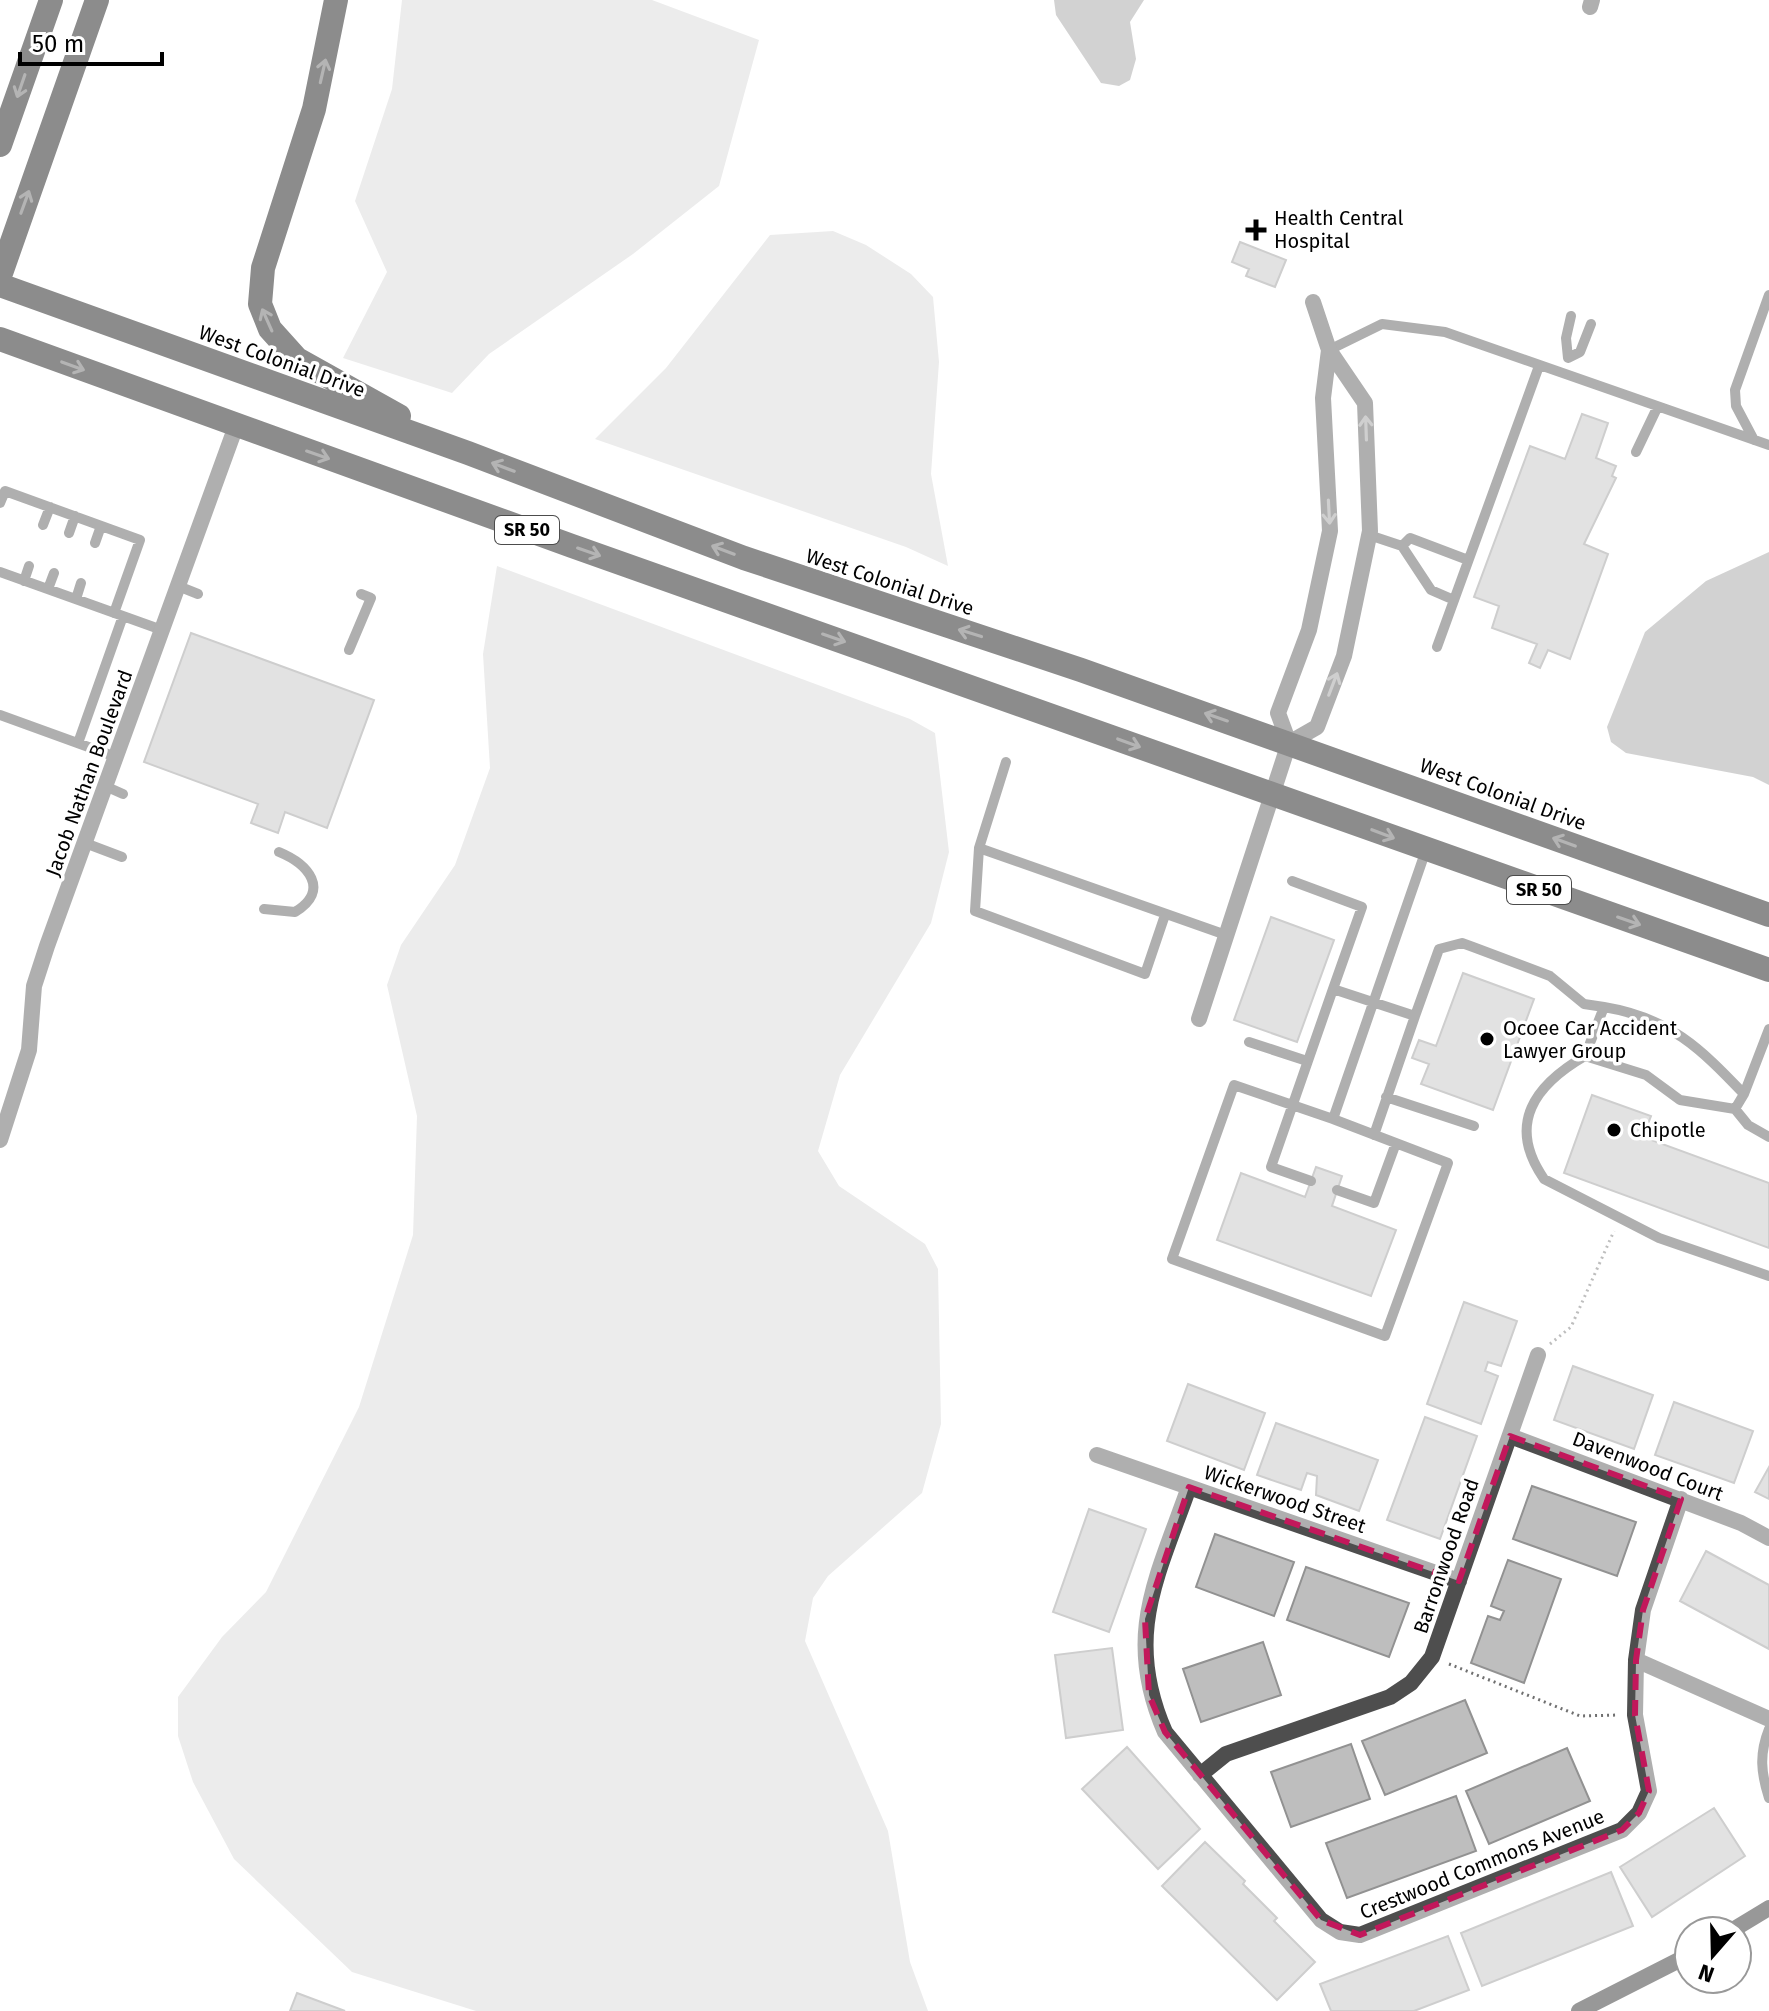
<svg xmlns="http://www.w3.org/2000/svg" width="1769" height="2011" font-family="'Fira Sans',sans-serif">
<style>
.green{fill:#d5d5d5}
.water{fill:#9c9c9c}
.building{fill:#bebebe;stroke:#929292;stroke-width:2}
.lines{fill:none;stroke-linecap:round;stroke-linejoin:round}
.path{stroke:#707070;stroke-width:3;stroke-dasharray:2 4;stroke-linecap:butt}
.lane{stroke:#4e4e4e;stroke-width:10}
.street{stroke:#4e4e4e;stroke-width:16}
.secondary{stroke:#1b1b1b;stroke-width:16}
.highway{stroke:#000;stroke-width:24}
.oneway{stroke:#595959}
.oneway2{stroke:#959595}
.marked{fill:none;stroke:#c2185b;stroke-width:6;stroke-dasharray:16 10;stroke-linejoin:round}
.poi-dot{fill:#000;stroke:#fff;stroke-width:3}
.labels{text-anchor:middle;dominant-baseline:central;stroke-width:7;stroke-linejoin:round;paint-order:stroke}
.shield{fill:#fff;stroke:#4c4c4c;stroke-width:2}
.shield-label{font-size:18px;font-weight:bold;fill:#000}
.poi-label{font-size:20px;fill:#000;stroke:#fff;text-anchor:start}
.street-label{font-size:20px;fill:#000;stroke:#fff}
</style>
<rect width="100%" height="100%" fill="#fff"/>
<path class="green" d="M402 0H652L759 40 719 186 633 254 489 354 452 393 343 358 387 272 355 201 392 89Z
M833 231 866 245 911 274 933 297 939 362 931 474 948 566 906 547 595 439 666 368 770 235Z
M497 566 910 719 935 733 949 852 931 923 840 1075 818 1151 839 1186 925 1244 938 1269 941 1424 922 1493 828 1576 813 1598 805 1641 888 1831 910 1962 928 2011H476L352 1972 234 1859 193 1782 178 1736V1697L222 1637 266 1592 359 1407 413 1235 417 1116 387 985 401 945 455 865 490 768 483 654Z"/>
<path class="water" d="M1054 0H1144L1130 22 1136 59 1130 80 1119 86 1101 83 1056 15Z
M1769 552V785L1753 777 1626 753 1611 742 1607 727 1645 632 1706 581Z"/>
<path class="building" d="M1240 242 1286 260 1275 287 1246 276 1249 269 1232 262Z
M1582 414 1608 423 1596 458 1616 466 1612 476 1616 478 1584 544 1608 554 1570 659 1548 650 1540 668 1529 663 1537 644 1492 628 1499 606 1474 597 1530 446 1565 459Z
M191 633 374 700 327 828 285 812 278 833 251 823 258 804 144 762Z
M1271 917 1334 940 1297 1042 1234 1020Z
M1463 973 1534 999 1493 1110 1421 1084 1429 1064 1412 1058 1419 1040 1436 1046Z
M1592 1095 1651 1116 1643 1137 1769 1183V1248L1564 1173Z
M1316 1167 1342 1176 1332 1206 1396 1230 1371 1296 1217 1240 1241 1173 1305 1197Z
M1464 1302 1517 1321 1501 1366 1488 1362 1485 1371 1498 1376 1481 1424 1427 1404Z
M1573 1366 1653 1395 1634 1449 1554 1420Z
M1188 1384 1265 1413 1244 1470 1167 1441Z
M1674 1402 1753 1431 1734 1483 1655 1455Z
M1425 1417 1477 1436 1440 1539 1387 1520Z
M1276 1423 1378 1460 1359 1511 1316 1495 1317 1476 1307 1473 1301 1490 1257 1475Z
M1769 1467V1499L1755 1492Z
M1532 1486 1636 1522 1617 1576 1513 1539Z
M1089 1509 1146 1529 1109 1632 1053 1612Z
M1215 1534 1294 1562 1274 1616 1196 1587Z
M1706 1551 1769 1585V1649L1680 1601Z
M1508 1560 1561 1579 1524 1683 1471 1663 1488 1616 1500 1620 1504 1611 1491 1606Z
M1306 1567 1409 1603 1389 1657 1287 1620Z
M1263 1642 1281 1695 1201 1722 1183 1669Z
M1112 1648 1123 1730 1066 1738 1055 1655Z
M1465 1700 1487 1753 1385 1795 1362 1741Z
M1351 1744 1370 1799 1291 1827 1271 1772Z
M1127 1747 1200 1829 1158 1869 1082 1789Z
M1567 1748 1590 1801 1489 1844 1466 1791Z
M1456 1796 1476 1851 1347 1898 1326 1843Z
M1714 1808 1745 1856 1652 1917 1620 1867Z
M1205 1842 1245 1881 1243 1884 1277 1918 1274 1921 1315 1962 1277 2000 1162 1886Z
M1611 1872 1633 1926 1482 1986 1461 1933Z
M1448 1936 1469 1990 1414 2011H1331L1320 1984Z
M297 1993 345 2011H290Z"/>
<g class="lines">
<path class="path" d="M1550 1344 1571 1327 1614 1231
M1449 1664 1580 1716 1619 1715"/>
<path class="lane" d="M1571 316 1566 338 1568 358 1580 352 1591 324
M1329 350 1382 324 1445 332 1769 445
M1754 440 1736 406 1735 390 1769 295
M1636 452 1657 408
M0 503 5 491 140 540 114 613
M43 525 50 507
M69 533 75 516
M1369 535 1402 546 1431 590 1454 600
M95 543 101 526
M1402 546 1410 538 1468 560
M0 572 162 630
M24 581 29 566
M178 586 198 594
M48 589 54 573
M76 599 81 583
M1437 647 1539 366
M349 650 371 598 361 594
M0 715 116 757
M78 743 123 616
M1006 762 979 848 975 911 1145 974 1165 915
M105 786 123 794
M85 843 122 857
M979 848 1226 935
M1292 881 1362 907 1333 989
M264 909 295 912C331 890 308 864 279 852
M1249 1042 1307 1061
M1585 1056C1535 1085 1506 1124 1544 1179L1659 1238 1769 1276
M1744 1094C1700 1048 1670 1018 1604 1007L1585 1056 1646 1075 1680 1100 1735 1109 1748 1125 1769 1137
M1386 1097 1474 1126
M1735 1109 1744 1094 1769 1029
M1333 1119 1234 1085 1172 1259 1385 1336 1448 1163 1333 1119 1426 850
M1374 1135 1415 1016
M1311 1181 1271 1167 1333 989 1415 1016 1439 949 1462 943 1473 947 1550 976 1584 1004 1604 1007
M1337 1190 1374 1203 1396 1143
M1769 1729C1759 1754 1761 1773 1769 1798"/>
<path class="street" d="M1590 7 1592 0
M1289 743 1317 727 1344 656 1370 531 1365 403 1329 350 1313 302
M1199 1019 1289 743 1278 713 1309 630 1330 531 1323 398 1329 350
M0 1140 29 1050 34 986 47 946 236 426
M1510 1436 1741 1523 1769 1538
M1097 1455 1459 1581
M1189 1487C1157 1578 1123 1636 1165 1732L1321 1920 1340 1932 1360 1935 1622 1830 1639 1813 1649 1791 1635 1715 1636 1660 1643 1610 1681 1499
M1636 1660 1769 1719
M1200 1775 1226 1754 1390 1697 1411 1683 1432 1657 1538 1355"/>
<path class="secondary" d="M1731 1931 1769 1908
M1579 2011 1689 1955"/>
<path class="highway" d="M336 0 314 109 263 268 260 304 270 329 297 359 399 416
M0 145 51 0
M0 276 97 0
M0 285 468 453 744 558 1081 670 1769 915
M0 339 572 546 1769 970"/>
</g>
<defs><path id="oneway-shaft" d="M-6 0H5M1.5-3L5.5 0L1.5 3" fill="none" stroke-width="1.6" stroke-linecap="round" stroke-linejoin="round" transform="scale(2)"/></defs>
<g class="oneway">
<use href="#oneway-shaft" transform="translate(323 71) rotate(-77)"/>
<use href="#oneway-shaft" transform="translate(21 86) rotate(109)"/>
<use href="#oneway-shaft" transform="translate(25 202) rotate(-70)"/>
<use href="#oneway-shaft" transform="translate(267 320) rotate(-114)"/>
<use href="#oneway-shaft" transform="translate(73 366) rotate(20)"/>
<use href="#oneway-shaft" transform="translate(318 455) rotate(19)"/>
<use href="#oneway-shaft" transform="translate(503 467) rotate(-159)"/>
<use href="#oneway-shaft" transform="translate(723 550) rotate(-159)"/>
<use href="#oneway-shaft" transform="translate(589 552) rotate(19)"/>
<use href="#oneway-shaft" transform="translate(970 633) rotate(-163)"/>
<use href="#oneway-shaft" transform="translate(834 638) rotate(19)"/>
<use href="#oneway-shaft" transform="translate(1216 717) rotate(-161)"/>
<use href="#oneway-shaft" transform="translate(1129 743) rotate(20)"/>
<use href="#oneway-shaft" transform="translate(1383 834) rotate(21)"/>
<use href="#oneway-shaft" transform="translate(1564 842) rotate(-160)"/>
<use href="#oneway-shaft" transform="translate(1629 921) rotate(19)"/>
</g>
<g class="oneway2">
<use href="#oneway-shaft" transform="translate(1366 428) rotate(-92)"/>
<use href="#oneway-shaft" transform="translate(1329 512) rotate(87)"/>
<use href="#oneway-shaft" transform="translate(1333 684) rotate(-69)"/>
</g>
<path d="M0 0H1769V2011H0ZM1510 1436 1681 1499 1643 1610 1636 1660 1635 1715 1649 1791 1639 1813 1622 1830 1360 1935 1321 1920 1165 1732 1149 1695 1145 1619 1189 1487 1459 1581Z" fill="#fff" fill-opacity=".55" fill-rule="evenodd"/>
<path class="marked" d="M1510 1436 1681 1499 1643 1610 1636 1660 1635 1715 1649 1791 1639 1813 1622 1830 1360 1935 1321 1920 1165 1732 1149 1695 1145 1619 1189 1487 1459 1581Z"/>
<g class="poi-dot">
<path d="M1252 218h8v8h8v8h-8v8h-8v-8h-8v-8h8z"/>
<circle cx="1487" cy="1039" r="8"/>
<circle cx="1614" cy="1130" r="8"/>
</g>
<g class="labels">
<g class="shield">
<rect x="495" y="516" width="64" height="28" rx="6"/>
<rect x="1507" y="876" width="64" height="28" rx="6"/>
</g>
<g class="shield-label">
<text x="527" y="530">SR 50</text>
<text x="1539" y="890">SR 50</text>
</g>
<g class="poi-label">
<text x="1274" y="218">Health Central<tspan x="1274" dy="23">Hospital</tspan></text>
<text x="1503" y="1028">Ocoee Car Accident<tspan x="1503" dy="23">Lawyer Group</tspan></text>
<text x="1630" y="1130">Chipotle</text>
</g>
<g class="street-label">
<text transform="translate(282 361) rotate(20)">West Colonial Drive</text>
<text transform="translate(890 582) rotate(18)">West Colonial Drive</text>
<text transform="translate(89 773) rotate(-70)">Jacob Nathan Boulevard</text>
<text transform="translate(1503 794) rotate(20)">West Colonial Drive</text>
<text transform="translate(1648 1466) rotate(21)">Davenwood Court</text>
<text transform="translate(1285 1499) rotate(19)">Wickerwood Street</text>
<text transform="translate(1446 1556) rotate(-71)">Barronwood Road</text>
<text transform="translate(1482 1864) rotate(-22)">Crestwood Commons Avenue</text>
</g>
</g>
<g transform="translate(1713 1955) rotate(200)"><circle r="38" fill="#ffffff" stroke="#999999" stroke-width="2"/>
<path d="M0-6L14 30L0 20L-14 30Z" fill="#000000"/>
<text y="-12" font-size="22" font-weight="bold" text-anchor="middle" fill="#000000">N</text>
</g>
<path d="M20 52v12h142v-12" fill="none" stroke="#000000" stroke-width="4"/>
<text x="32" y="52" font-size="24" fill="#000000" stroke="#ffffff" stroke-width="6" paint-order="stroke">50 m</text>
</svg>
